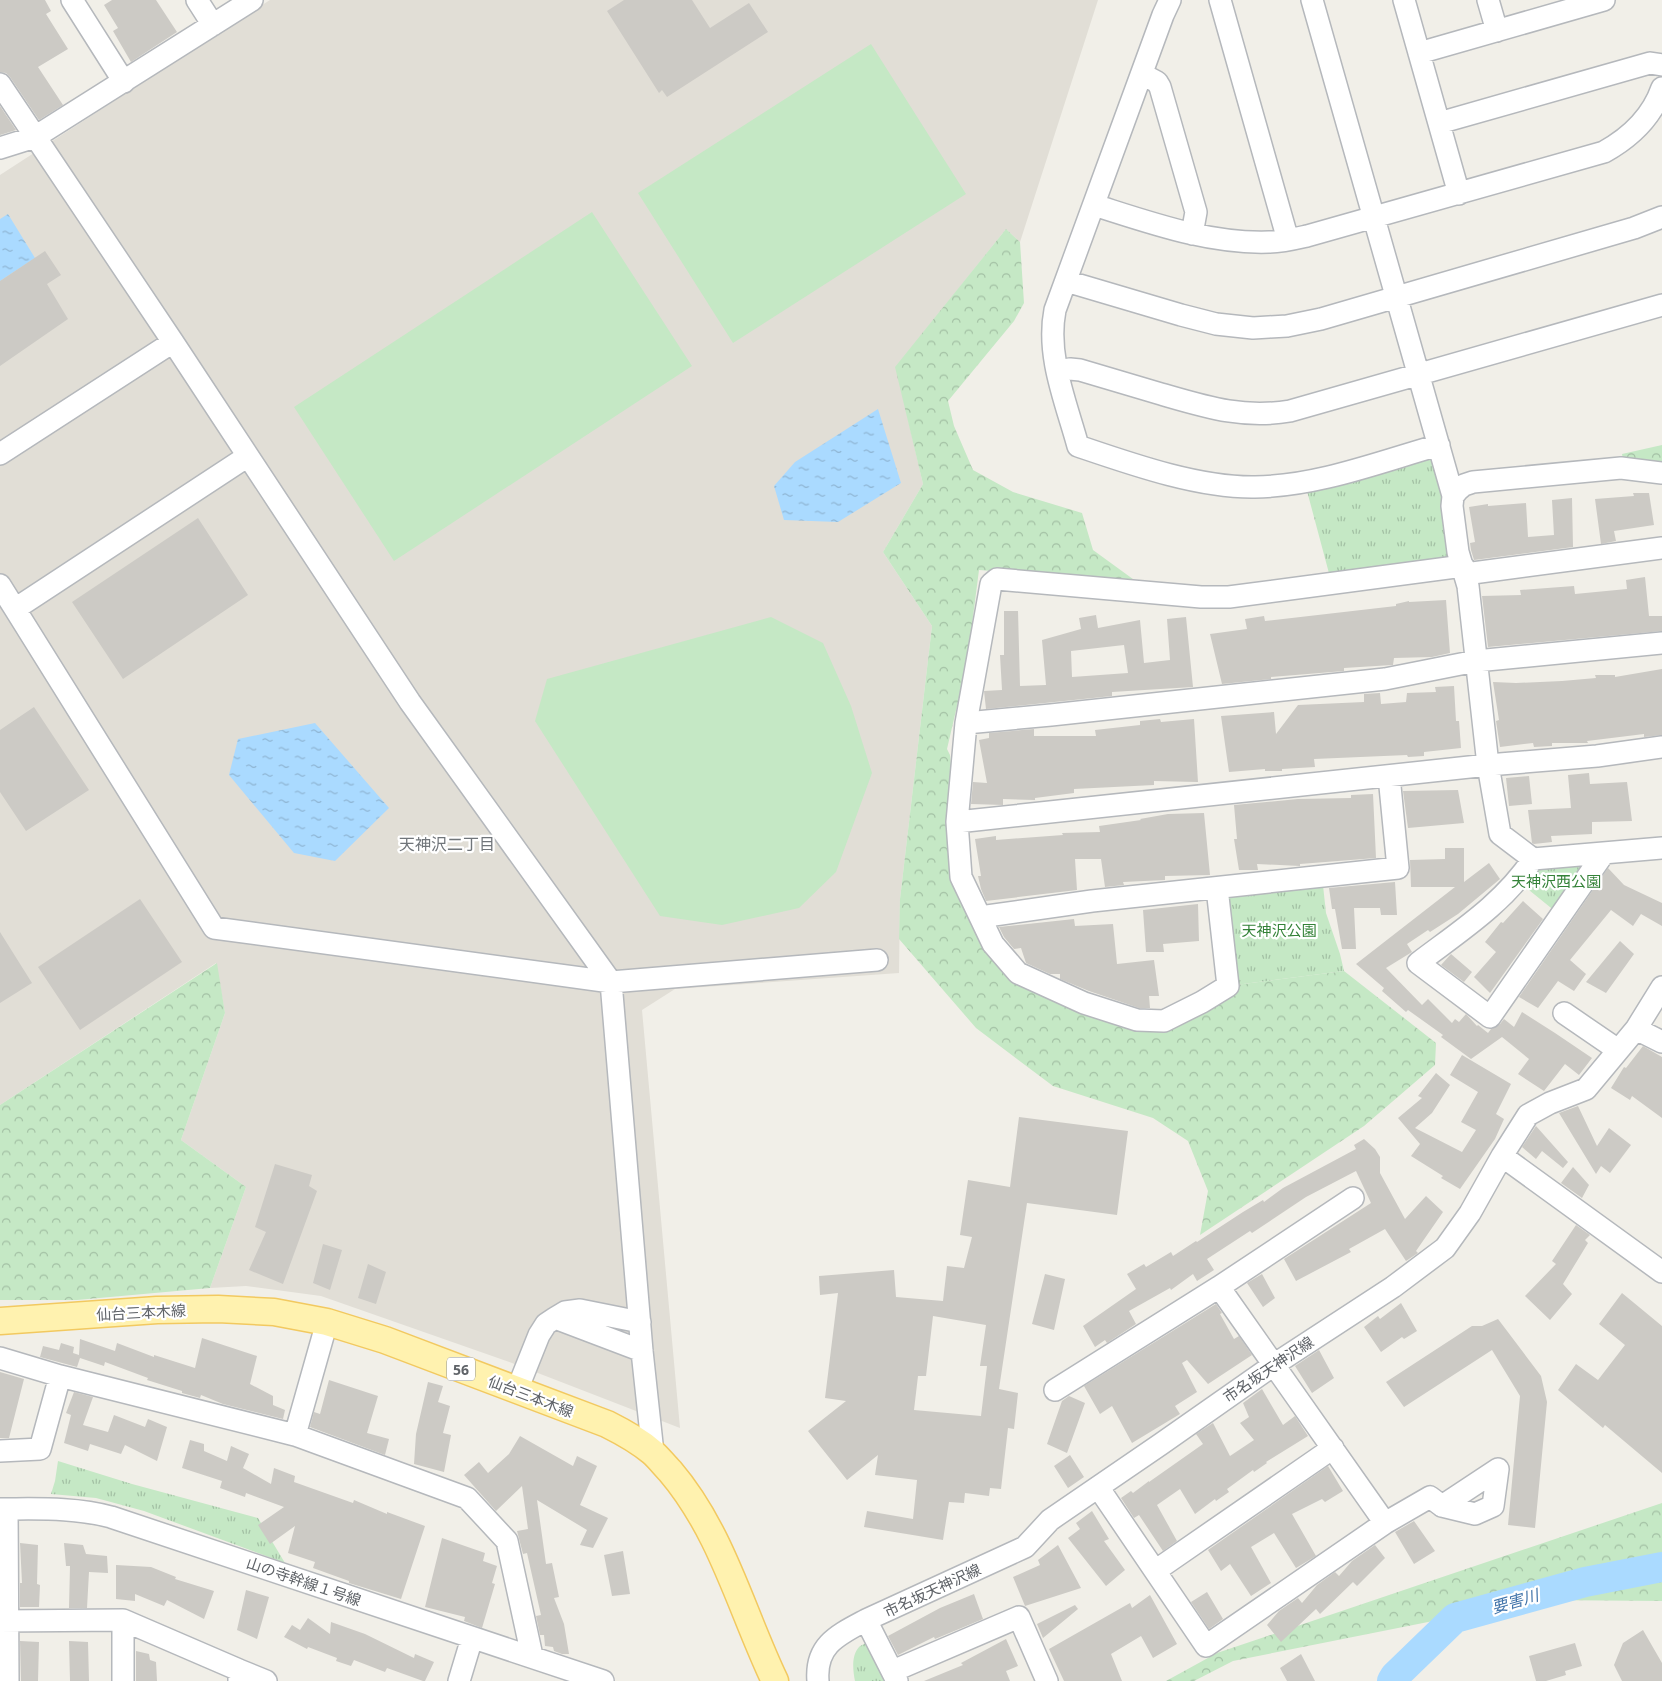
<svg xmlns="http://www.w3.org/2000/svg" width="1662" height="1681" font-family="'Noto Sans','Noto Sans JP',sans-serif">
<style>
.education{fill:#e1ded6}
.green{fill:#c5e8c5}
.forest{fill:url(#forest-crowns)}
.park{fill:url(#park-tufts)}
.water{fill:url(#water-ripples)}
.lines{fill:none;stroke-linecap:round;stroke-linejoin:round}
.river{stroke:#aadaff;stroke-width:30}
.building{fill:#cccac5;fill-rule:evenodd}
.minor-casing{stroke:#b5b8bc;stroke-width:24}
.major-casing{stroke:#f2c960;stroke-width:29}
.minor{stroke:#fff;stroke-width:21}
.major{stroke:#fff2af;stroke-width:26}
.labels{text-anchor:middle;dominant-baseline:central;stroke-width:4.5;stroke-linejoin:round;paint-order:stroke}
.shield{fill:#fff;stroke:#8f9295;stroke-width:1}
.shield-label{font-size:14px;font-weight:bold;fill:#5f6368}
.park-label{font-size:15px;fill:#348238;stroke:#fff}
.street-label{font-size:15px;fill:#5f6368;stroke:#fff}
.neighbourhood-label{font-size:16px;fill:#70757a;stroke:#fff}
.water-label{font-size:16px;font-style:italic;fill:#4174aa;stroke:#fff}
</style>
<defs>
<pattern id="forest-crowns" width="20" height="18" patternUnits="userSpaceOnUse" patternTransform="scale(1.25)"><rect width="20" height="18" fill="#c5e8c5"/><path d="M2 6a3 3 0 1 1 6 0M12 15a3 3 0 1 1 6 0" fill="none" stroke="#a3c0a4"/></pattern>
<pattern id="park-tufts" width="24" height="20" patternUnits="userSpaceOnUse" patternTransform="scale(1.25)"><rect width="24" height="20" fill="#c5e8c5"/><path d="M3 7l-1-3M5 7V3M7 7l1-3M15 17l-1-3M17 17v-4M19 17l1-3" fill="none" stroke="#a3c0a4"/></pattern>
<pattern id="water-ripples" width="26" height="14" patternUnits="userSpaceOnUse" patternTransform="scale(1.25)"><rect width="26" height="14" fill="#aadaff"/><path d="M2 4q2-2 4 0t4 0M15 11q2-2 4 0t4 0" fill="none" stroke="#8eb4d2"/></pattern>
</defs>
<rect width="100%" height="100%" fill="#f1efe8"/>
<path class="education" d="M270 0H1098L1020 242 1006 229 896 367 923 484 883 552 932 626 900 899 899 973 675 989 642 1010 680 1428 512 1363 321 1296 246 1286 210 1288 246 1187 181 1140 225 1013 216 963 0 1105V175Z"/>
<path class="green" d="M871 44 966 194 733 343 638 193Z
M592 212 692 366 394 561 294 407Z
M771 617 823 643 851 706 872 773 836 872 799 908 722 925 660 916 535 721 547 679Z"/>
<path class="forest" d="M1006 229 1020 242 1024 303 1014 321 948 401 954 426 973 470 1013 492 1082 513 1093 550 1137 582 979 570 967 663 947 749 950 755 961 877 1018 973 1137 1020 1228 986 1344 971 1436 1043 1435 1065 1364 1126 1200 1235 1208 1191 1188 1141 1153 1118 1053 1086 976 1028 899 939 900 899 932 626 883 552 923 484 895 367Z
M1662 445V468L1624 464 1622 454Z
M217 963 225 1013 181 1140 246 1187 210 1288 77 1300H0V1105Z
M1662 1503V1601L1538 1600 1233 1661 1194 1681H1166L1217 1653Z"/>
<path class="park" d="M1425 456 1436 463 1443 489 1449 552 1443 562 1330 577 1307 491Z
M1604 853 1561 916 1518 881 1533 859Z
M1322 876 1326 913 1340 954 1344 971 1228 986 1217 888Z
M58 1461 132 1484 258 1518 285 1563 144 1511 96 1498 51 1494 55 1481Z
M870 1641 891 1681H855C853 1671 851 1656 859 1647 861 1645 867 1643 870 1641Z"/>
<path class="water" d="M8 214 35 258 0 281V219Z
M878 409 901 483 838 522 784 520 774 486 795 462Z
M315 723 389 808 335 861 294 853 229 775 238 739Z"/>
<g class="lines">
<path class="river" d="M1392 1681 1395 1676 1455 1618 1585 1582 1662 1567"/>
</g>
<path class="building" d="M0 0H45L51 11 46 14 68 49 38 67 63 105 39 120 10 77 6 73 0 72Z
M112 0H156L177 32 131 62 113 31 118 28 104 5Z
M624 0H692L710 28 749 3 768 32 667 97 662 90 659 93 607 11Z
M0 106 16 130 0 135Z
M45 251 61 275 47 284 68 319 0 366V281Z
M1633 493H1649L1654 525 1614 531 1616 541 1601 544 1595 499 1634 496Z
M1572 498 1573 547 1474 560 1471 550 1470 543 1475 542 1469 507 1488 504V506L1526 503 1528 537 1554 535 1552 500Z
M198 518 248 595 123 679 72 602Z
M1645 577 1649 616H1662V631L1488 647 1482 596 1521 595 1520 590 1574 586 1575 594 1627 589 1626 580Z
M1446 600 1450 653 1432 657 1394 658 1393 665H1392L1344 668V671L1271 677V679L1222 684 1210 634 1247 629 1245 619 1264 616 1265 621 1396 606V604L1409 601V602Z
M1004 611H1018L1020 686 1046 685 1042 640 1081 629 1079 618 1096 615 1098 628 1140 620 1144 663 1170 660 1167 619 1186 617 1193 687 1112 692V696L986 709 984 691 1002 690 1000 655H1004ZM1124 645 1128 673 1072 677 1071 651Z
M1662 669V735L1644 737V734L1587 741 1588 743H1552V746L1534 747 1533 743 1500 747 1496 721 1499 720 1493 682 1516 683 1562 681 1596 678 1595 675H1615V677Z
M1454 686 1456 721H1459L1461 748 1424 752V756L1408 757 1407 755 1314 759 1315 767 1282 769V771H1265V769L1229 772 1221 716 1274 712 1276 734 1298 705 1364 702V694L1380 693 1381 704 1406 702 1407 693 1436 692 1435 687Z
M34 707 89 790 26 831 0 792V730Z
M1160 719 1161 722 1194 719 1198 782 1154 781V785L1074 789V793L1035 798V800L1003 799V805L971 804 973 782 987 783 979 740 989 738V733L1034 729V736H1096L1095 730 1140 725V721Z
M1589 773 1590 784 1627 782 1632 821 1592 822V834L1551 836 1552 842 1534 844 1532 843 1528 810 1571 808 1568 775Z
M1529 776 1532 804 1509 806 1506 778Z
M1458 790 1464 823 1408 828 1403 791Z
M1373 794 1376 858 1300 864V866L1257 864 1258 870H1239L1234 839H1237L1234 805 1298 799 1351 798V795Z
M1204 813 1210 875 1165 876V880L1123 882 1124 885 1105 887 1101 859H1075L1077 890 986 901 981 889 978 876H981L975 839 996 836V840L1063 835 1062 833 1100 832 1099 826 1141 820 1140 819 1168 814Z
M1445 848H1464V882L1489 863 1500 879 1458 914 1430 932 1428 930 1407 944 1412 952 1386 968 1422 1005 1428 999 1452 1023 1455 1019 1459 1022 1466 1014 1477 1026 1478 1025 1488 1033 1491 1029 1500 1024 1504 1019 1514 1027 1522 1012 1555 1033 1592 1058 1579 1075 1565 1064 1544 1091 1518 1074 1529 1059 1502 1037 1471 1059 1441 1037 1443 1035 1408 1010 1406 1012 1382 991 1384 988 1356 964 1455 887H1411L1410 860 1445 859Z
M1608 868 1624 885 1662 903V926L1641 914 1633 926 1611 910 1570 960 1586 974 1574 991 1558 981 1538 1008 1519 997Z
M1395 882 1397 915H1381L1380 908H1354L1356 949H1342L1335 909H1332L1329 888Z
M140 899 182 962 80 1030 38 967Z
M1523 901 1543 919 1490 993 1474 977 1496 952 1485 942 1501 922 1503 923Z
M1198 904 1199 941 1163 944 1164 952H1146L1143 910Z
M1074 919 1075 926 1113 924 1117 964 1154 960 1159 996H1149L1150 1008H1139L1089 991 1060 979V974H1050L1026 963 1021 948 1014 949 1004 937 999 927Z
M0 932 32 983 0 1003Z
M1620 941 1634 954 1606 993 1586 982Z
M1451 954 1472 972 1464 982 1441 965Z
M1643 1046 1662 1057V1118L1632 1096 1630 1100 1611 1088 1624 1067 1626 1068Z
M1462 1055 1511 1084 1496 1114 1504 1119 1495 1139 1460 1189 1441 1178 1443 1176 1411 1156 1420 1144 1398 1118 1422 1098 1418 1096 1436 1073 1450 1085 1432 1113 1415 1128 1462 1152 1476 1130 1461 1122 1478 1092 1450 1075Z
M1578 1106 1597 1146 1609 1128 1631 1145 1610 1173 1601 1166 1596 1174 1559 1113Z
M1019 1117 1128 1131 1117 1215 1027 1203 999 1389 1018 1393 1014 1429 1008 1428 1001 1489 990 1488 989 1496 965 1493 964 1503 949 1502 943 1540 864 1527 867 1511 913 1519 917 1480 875 1475 878 1455 847 1480 808 1431 846 1401 825 1398 838 1293 820 1295 819 1276 894 1270 896 1297 943 1301 947 1266 964 1268 972 1237 960 1235 968 1180 1010 1187ZM933 1316 986 1325 980 1366H987L981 1416 914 1410 918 1376H926Z
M1536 1126 1568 1162 1563 1168 1542 1151 1536 1159 1522 1147Z
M1364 1139 1375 1149 1380 1157V1173L1405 1219 1426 1196 1443 1212 1416 1251 1418 1253 1406 1261 1385 1229 1349 1249 1351 1252 1296 1281 1284 1259 1371 1203 1356 1171 1306 1197 1252 1233 1250 1231 1207 1259 1214 1270 1197 1281 1193 1274 1171 1290 1170 1288 1129 1311 1136 1324 1107 1343 1105 1340 1095 1347 1083 1326 1136 1289 1127 1274 1144 1264 1146 1267 1171 1252 1173 1256 1196 1241 1197 1242 1243 1212 1263 1200 1264 1202 1283 1188 1356 1149 1354 1145Z
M275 1164 312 1175 309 1186 317 1191 283 1284 249 1270 266 1232 255 1227Z
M1573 1167 1589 1185 1582 1198 1561 1183Z
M1576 1225 1590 1235 1585 1240 1588 1243 1563 1284 1572 1294 1550 1320 1525 1296 1556 1264 1552 1261Z
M323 1244 342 1250 330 1290 313 1283Z
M368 1264 386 1272 376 1304 358 1298Z
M1045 1274 1065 1279 1054 1330 1032 1324Z
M1262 1274 1275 1298 1263 1307 1247 1283Z
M1622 1293 1662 1326V1473L1605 1425 1603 1428 1558 1390 1576 1364 1598 1380 1625 1345 1599 1324Z
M1401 1303 1417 1331 1404 1339 1402 1337 1381 1352 1364 1327 1378 1316 1380 1319Z
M1216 1304 1222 1313 1220 1314 1234 1339 1239 1336 1252 1355 1208 1384 1187 1360 1182 1363 1197 1392 1175 1406 1180 1414 1132 1443 1112 1406 1100 1414 1084 1386Z
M1498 1319 1541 1376 1547 1402 1535 1528 1508 1525 1520 1396 1492 1350 1404 1407 1386 1382 1472 1326H1482Z
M202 1338 257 1356 250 1384 273 1396V1405L285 1410 283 1419 223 1404 201 1395 200 1398 182 1393V1391L147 1380 148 1378 105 1362 104 1366 80 1358 77 1367 40 1357 43 1346 59 1350 61 1343 74 1347 73 1353 79 1355 80 1339 115 1351 117 1343 154 1357V1355L195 1368Z
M1319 1350 1334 1378 1312 1393 1295 1366Z
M0 1372 24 1379 9 1438H0Z
M329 1380 378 1396 367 1433 389 1439 385 1455 310 1427 314 1412 320 1414Z
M428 1382 443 1386 438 1402 450 1406 443 1433 451 1435 444 1472 414 1464 416 1434Z
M1262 1389 1283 1425 1295 1416 1308 1436 1266 1462 1267 1463 1254 1472 1253 1470 1227 1489 1229 1492 1216 1501 1215 1499 1195 1514 1180 1489 1157 1505 1177 1541 1163 1551 1139 1515 1134 1518 1121 1498 1131 1491 1133 1493 1149 1481V1482L1203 1444 1196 1434 1213 1423 1230 1456 1254 1440 1240 1423 1249 1417 1243 1403Z
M74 1392 93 1397 83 1425 108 1432 114 1415 145 1427 148 1419 167 1427 157 1461 125 1445 121 1454 90 1444 88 1451 64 1443 71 1415 66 1413Z
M1069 1396 1085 1403 1067 1453 1047 1444 1062 1401Z
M520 1436 573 1466 577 1456 597 1466 580 1505 608 1518 593 1548 580 1545 587 1530 537 1500 546 1564 552 1563 559 1597 554 1598 564 1624 569 1654H562L554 1651 553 1647 545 1646 544 1635H540L536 1616 541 1615 527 1553 523 1554 517 1531 528 1529 522 1486 496 1511 464 1475 479 1462 488 1473 509 1454Z
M190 1440 204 1444V1451L227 1461 231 1446 249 1454 243 1468 271 1484 274 1468 295 1476 294 1482 353 1503 354 1500 387 1514V1512L425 1526 401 1599 349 1583V1581L313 1568 315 1562 288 1553 295 1526 270 1544 258 1525 284 1507 246 1493 245 1497 220 1488 222 1481 182 1468Z
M1070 1455 1084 1477 1068 1488 1054 1466Z
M1328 1466 1343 1491 1325 1502 1322 1499 1292 1514 1316 1556 1296 1568 1274 1533 1251 1547 1271 1583 1251 1596 1230 1564 1221 1571 1208 1550Z
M1092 1511 1109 1539 1104 1541 1125 1570 1106 1586 1068 1538 1080 1529 1076 1523Z
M1414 1521 1435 1551 1414 1564 1395 1532Z
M442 1538 485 1553 483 1561 497 1566 492 1583 495 1584 482 1628 464 1621 465 1617 425 1607Z
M20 1543 38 1545 37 1584 40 1585 39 1607H20V1583H22Z
M64 1543 83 1545 86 1554 107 1556 108 1573 89 1572 87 1608H69L70 1566H66Z
M1058 1545 1081 1588 1025 1606 1013 1577 1040 1565 1038 1560Z
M1375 1545 1385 1558 1357 1586 1353 1582 1320 1614 1316 1609 1281 1642 1267 1625 1279 1611 1298 1598 1302 1603 1317 1585 1335 1572 1339 1576 1352 1561Z
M623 1551 630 1594 612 1596 604 1555Z
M116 1565 151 1567 176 1577 175 1579 214 1591 204 1619 167 1600 164 1606 135 1594V1601L116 1599Z
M246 1590 269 1597 257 1639 237 1630Z
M1207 1592 1223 1619 1209 1629 1191 1602Z
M974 1594 983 1619 935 1639 934 1637 898 1655 888 1636 940 1608Z
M1150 1595 1177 1644 1153 1658 1141 1636 1111 1654 1122 1681H1064L1049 1649 1130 1603 1132 1608Z
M1075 1605 1078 1609 1043 1638 1037 1624Z
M308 1618 330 1634 331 1622 365 1634 414 1658 415 1654 434 1662 425 1681H423L387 1668 385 1672 354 1660 351 1666 336 1661 337 1658 308 1647 307 1649 284 1637 292 1625 300 1630Z
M1643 1630 1662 1663V1681H1622L1614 1665 1623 1643Z
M1006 1639 1018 1666 1006 1671 1010 1681H924L963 1665 961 1663Z
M20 1641 39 1642 38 1681H21Z
M69 1641 88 1642 89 1681H70Z
M1575 1643 1582 1666 1565 1671 1566 1675 1546 1681H1536L1529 1656Z
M136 1651 149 1654 150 1660 156 1662 157 1681H136Z
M1301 1654 1315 1681H1287L1280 1668Z"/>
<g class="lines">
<defs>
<path id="minor" d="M72 0 124 82
M197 0 213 25
M1170 0 1163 15 1055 310C1046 356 1066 402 1078 446 1131 464 1199 488 1255 487 1318 486 1379 462 1439 445
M1220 0 1288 240
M1312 0 1453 496
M1404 0 1459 194
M1488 0 1497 31
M1419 53 1604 0
M1142 74 1157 82 1160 87 1196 212 1192 234
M0 84 173 342 410 702 611 982 642 1351 653 1453
M1439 123 1650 63 1662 65
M0 148 35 137 252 0
M1094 205C1151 223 1209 244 1269 242 1282 242 1294 239 1307 236L1604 152C1631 137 1652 117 1662 88
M1066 281 1181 315 1216 324 1253 328 1269 327 1287 326 1321 319 1634 228 1662 217
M1057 371 1070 369 1080 370C1107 378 1134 386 1161 394 1206 407 1243 419 1290 411L1662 305
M0 454 173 342
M248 456 15 609 214 928 611 982 877 960
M1662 473 1621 468 1473 482 1464 485 1458 490 1453 496 1452 506 1458 552 1468 586 1488 765 1500 834 1533 859 1662 848
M1465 574 1662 548
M0 585 15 609
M966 723 1051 715 1385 679 1476 661 1662 643
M957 822 1488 765 1597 756 1662 747
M1533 859C1503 904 1460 931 1418 963L1490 1017 1604 853
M1217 888 1228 986 1202 1002 1164 1021 1137 1020 1084 1003 1018 973 993 944 961 877 957 822 966 723 991 584 997 579 1201 597H1229L1463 566
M980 917 1092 901 1398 868 1389 776
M1564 1013 1618 1050
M1636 1029 1662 1042
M1502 1156 1662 1272
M1353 1198 1219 1287 1385 1523
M555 1318 565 1312 580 1310 640 1322
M0 1358 60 1376 295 1435 467 1498 507 1541 532 1656
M517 1390 539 1335 546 1324 555 1318 642 1351
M1055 1390 1219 1287
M295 1435 327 1322
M0 1451 40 1449 60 1376
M1098 1487 1206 1646 1385 1523 1430 1497 1442 1506 1498 1469 1493 1506 1475 1514 1442 1506
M0 1509C37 1509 75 1507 111 1517L603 1681
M7 1509 8 1681
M1155 1571 1333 1448
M123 1620V1681
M866 1620 897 1681
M0 1621 123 1620 239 1670V1681
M239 1670 266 1681
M893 1671 1019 1617 1047 1681
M459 1681 472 1638
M818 1681C815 1645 838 1635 866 1620L1025 1547 1050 1520 1161 1444 1275 1364 1393 1287 1445 1248 1470 1213 1502 1156 1528 1115 1550 1103 1586 1089 1636 1029 1662 987"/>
<path id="major" d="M0 1321 157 1310 218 1309 274 1312 327 1322 385 1340 607 1424C623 1432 638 1440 652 1452 658 1457 664 1465 670 1471 722 1532 741 1610 775 1681"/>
</defs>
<use href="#minor" class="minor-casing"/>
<use href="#major" class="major-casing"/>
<use href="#minor" class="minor"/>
<use href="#major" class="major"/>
</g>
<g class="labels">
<rect class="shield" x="447" y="1357.5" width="28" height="23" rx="4"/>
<g class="shield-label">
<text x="461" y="1369">56</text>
</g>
<g class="park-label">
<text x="1556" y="881">天神沢西公園</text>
<text x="1279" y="930">天神沢公園</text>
</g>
<g class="street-label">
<text transform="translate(141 1312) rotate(-3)">仙台三本木線</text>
<text transform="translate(1268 1369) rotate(-34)">市名坂天神沢線</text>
<text transform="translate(531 1396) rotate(21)">仙台三本木線</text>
<text transform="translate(304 1581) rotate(19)">山の寺幹線１号線</text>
<text transform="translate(932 1590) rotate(-25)">市名坂天神沢線</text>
</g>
<g class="neighbourhood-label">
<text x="447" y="844">天神沢二丁目</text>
</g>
<g class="water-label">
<text transform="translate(1515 1601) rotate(-16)">要害川</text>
</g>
</g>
</svg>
